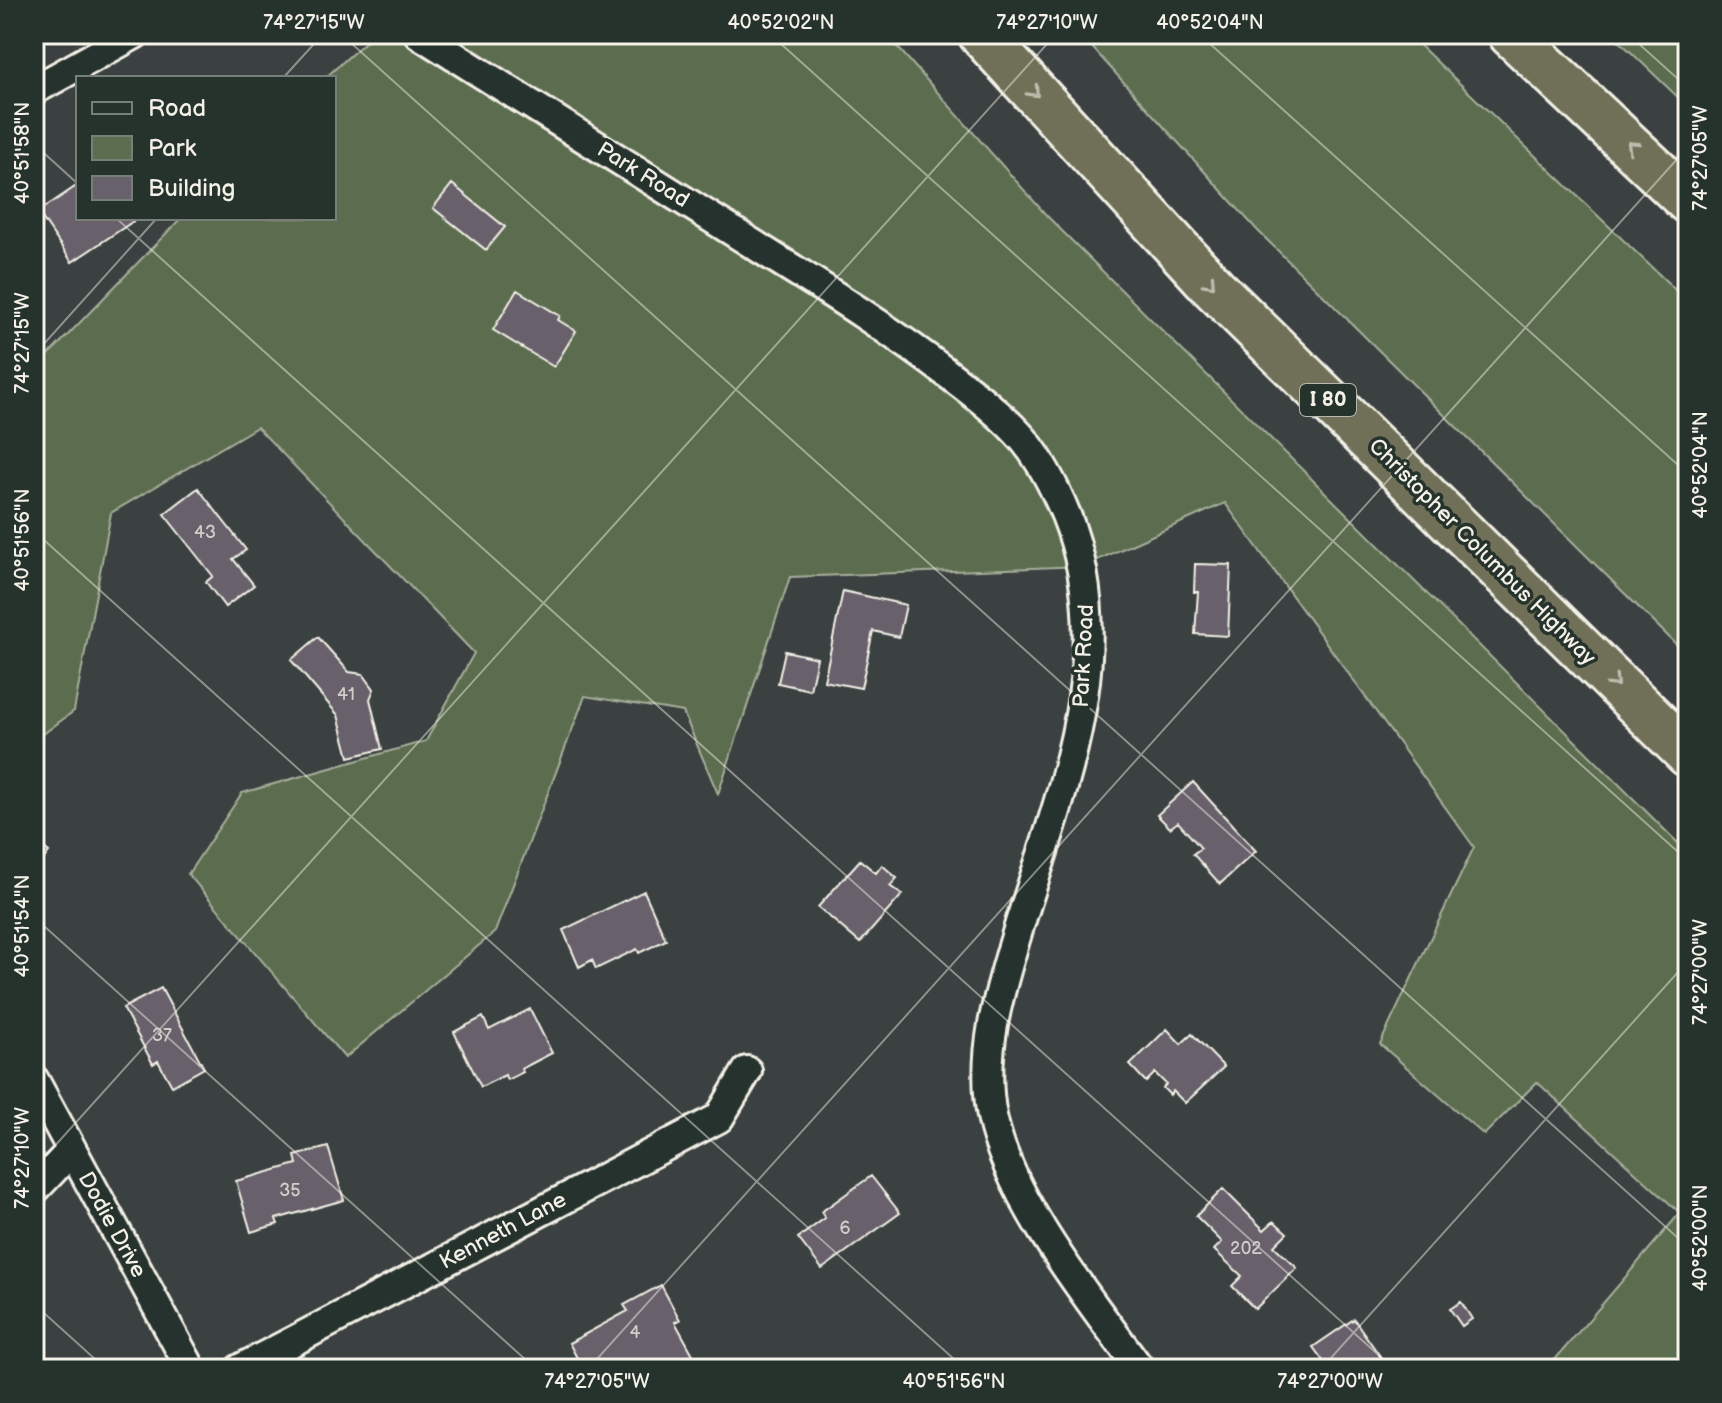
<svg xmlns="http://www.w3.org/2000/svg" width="1722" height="1403" font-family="'Balsamiq Sans',sans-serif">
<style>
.green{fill:#5c6d50;stroke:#a8af9c;stroke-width:2}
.building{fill:#67616b;stroke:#f4f1e8;stroke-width:2}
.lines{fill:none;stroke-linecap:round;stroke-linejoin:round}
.street-casing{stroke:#f4f1e8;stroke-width:34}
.highway-casing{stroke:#f4f1e8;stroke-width:50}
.street{stroke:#26332d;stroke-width:28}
.highway{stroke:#706f59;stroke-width:44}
.oneway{stroke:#bfbdaf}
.ticks{fill:none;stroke:#f4f1e8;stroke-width:2;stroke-opacity:0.45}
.labels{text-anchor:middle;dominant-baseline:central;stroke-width:7;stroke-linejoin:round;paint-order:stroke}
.number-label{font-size:18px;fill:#d1cdc9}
.shield{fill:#26332d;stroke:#b6b8b0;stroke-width:2}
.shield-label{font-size:20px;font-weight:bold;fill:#f4f1e8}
.street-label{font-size:22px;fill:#f4f1e8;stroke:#26332d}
.neatline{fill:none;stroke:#f4f1e8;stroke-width:3}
.ticks-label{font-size:20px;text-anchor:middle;fill:#f4f1e8}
</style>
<rect width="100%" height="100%" fill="#3a4140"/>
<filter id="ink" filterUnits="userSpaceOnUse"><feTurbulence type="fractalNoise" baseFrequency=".0125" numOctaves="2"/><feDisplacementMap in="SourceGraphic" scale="16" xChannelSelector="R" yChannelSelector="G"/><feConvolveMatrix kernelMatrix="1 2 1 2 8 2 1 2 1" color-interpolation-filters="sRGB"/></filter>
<g filter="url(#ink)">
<path class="green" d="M374 34H886L1047 216 1688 853V1369H1547L1680 1213 1537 1082 1484 1135 1380 1044 1474 847 1225 503 1084 566 790 577 718 794 683 712 585 696 495 932 345 1058 188 874 242 793 426 741 474 653 257 427 111 513 74 711 34 741V370L181 218H334V78H325Z
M1080 34H1408L1688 302V656L1258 231Z
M1612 34H1688V107Z"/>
<path class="building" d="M452 184 505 227 486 250 433 208Z
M78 185V218H138L72 262 38 212Z
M517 290 560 316 558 320 576 331 554 367 493 330Z
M198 488 246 550 233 559 254 585 225 607 206 582 213 576 164 514Z
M1195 564 1231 565 1228 636 1195 634 1198 592H1194Z
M843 591 906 605 899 637 873 631 861 688 824 681Z
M318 637 349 672 363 674 374 689 370 699 382 749 349 757 338 715 291 660Z
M785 651 817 658 810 690 778 683Z
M1193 782 1256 851 1220 884 1193 854 1201 848 1178 822 1170 828 1157 815Z
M34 840 49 852 34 872Z
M860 860 876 873 882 865 897 878 890 886 902 895 860 943 818 907Z
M644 891 666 940 639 953 637 949 596 969 592 960 579 967 563 930Z
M161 988 204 1068 172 1086 158 1061 153 1064 123 1008Z
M530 1009 552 1053 521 1069 523 1072 507 1080 505 1075 481 1087 454 1032 483 1017 489 1030Z
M1167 1029 1181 1044 1192 1034 1224 1067 1185 1103 1173 1091 1170 1095 1163 1088 1166 1084 1155 1073 1146 1082 1130 1065Z
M328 1147 344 1200 276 1219 278 1224 251 1232 236 1181 297 1164 295 1156Z
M871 1176 900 1213 822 1269 798 1238 825 1218 821 1212Z
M1223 1189 1264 1230 1274 1221 1287 1233 1274 1246 1297 1268 1255 1309 1232 1286 1242 1276 1214 1250 1222 1242 1196 1216Z
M661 1285 680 1320 675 1322 696 1360 679 1369H640L636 1362 624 1369H583L569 1343 628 1311 624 1305Z
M1461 1302 1472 1319 1462 1326 1450 1309Z
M1354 1319 1389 1369H1329L1313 1347Z"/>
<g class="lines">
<defs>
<path id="street" d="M419 34C536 108 654 182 772 256 833 294 895 333 952 377 977 396 1003 416 1024 440 1043 463 1055 488 1066 515 1120 650 1062 790 1021 920 1002 983 979 1049 992 1116 1009 1200 1089 1299 1140 1369
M34 90 135 34
M34 1080 191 1369
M34 1190 72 1150
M240 1369 719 1118 747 1071"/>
<path id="highway" d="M981 34 1214 288 1688 754
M1511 34 1688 201"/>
</defs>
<use href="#street" class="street-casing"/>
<use href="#highway" class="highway-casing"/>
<use href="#street" class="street"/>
<use href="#highway" class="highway"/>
</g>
<defs><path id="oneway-chevron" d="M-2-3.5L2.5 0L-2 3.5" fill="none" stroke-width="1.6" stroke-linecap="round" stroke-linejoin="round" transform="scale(2)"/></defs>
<g class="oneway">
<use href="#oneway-chevron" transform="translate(1034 92) rotate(47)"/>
<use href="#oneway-chevron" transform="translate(1632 146) rotate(-136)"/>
<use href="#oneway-chevron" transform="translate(1210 283) rotate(47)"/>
<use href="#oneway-chevron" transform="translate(1614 682) rotate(45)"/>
</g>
</g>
<path class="ticks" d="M341 34 1688 1247M770 34 1688 861M1199 34 1688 474M1628 34 1688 88M283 78 323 34M34 144 78 184M116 218 1394 1369M34 355 157 218M34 531 965 1369M34 917 536 1369M34 1169 1056 34M34 1304 106 1369M588 1369 1688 147M1321 1369 1688 961"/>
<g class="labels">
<g class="number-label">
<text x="205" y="532">43</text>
<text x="346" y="694">41</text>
<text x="162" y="1035">37</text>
<text x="290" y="1190">35</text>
<text x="845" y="1228">6</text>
<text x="1246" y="1248">202</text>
<text x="635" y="1332">4</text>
</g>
<rect class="shield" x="1300" y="384" width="56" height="32" rx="6"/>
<g class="shield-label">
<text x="1328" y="400">I 80</text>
</g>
<g class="street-label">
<text transform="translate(643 175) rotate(32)">Park Road</text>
<text transform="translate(1482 552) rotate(45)">Christopher Columbus Highway</text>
<text transform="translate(1084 656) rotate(-87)">Park Road</text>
<text transform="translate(112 1225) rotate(61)">Dodie Drive</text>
<text transform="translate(503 1231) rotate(-28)">Kenneth Lane</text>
</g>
</g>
<rect width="1722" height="1403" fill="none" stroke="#26332d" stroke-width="88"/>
<rect x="76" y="76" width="260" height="144" fill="#26332d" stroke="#787f78" stroke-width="2"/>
<rect x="92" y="102" width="40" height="12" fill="#26332d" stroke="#787f78" stroke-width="2"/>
<text x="148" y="116" font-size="24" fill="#f4f1e8">Road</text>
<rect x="92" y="136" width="40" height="24" fill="#5c6d50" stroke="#787f78" stroke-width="2"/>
<text x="148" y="156" font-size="24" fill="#f4f1e8">Park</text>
<rect x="92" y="176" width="40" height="24" fill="#67616b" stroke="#787f78" stroke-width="2"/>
<text x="148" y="196" font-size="24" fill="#f4f1e8">Building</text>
<rect x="44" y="44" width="1634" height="1315" class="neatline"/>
<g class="ticks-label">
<text x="314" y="29">74°27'15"W</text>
<text x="781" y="29">40°52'02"N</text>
<text x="1047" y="29">74°27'10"W</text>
<text x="1210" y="29">40°52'04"N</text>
<text transform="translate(22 153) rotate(-90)" y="7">40°51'58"N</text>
<text transform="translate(1700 158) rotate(-90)" y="7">74°27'05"W</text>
<text transform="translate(22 343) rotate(-90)" y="7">74°27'15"W</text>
<text transform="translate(1700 465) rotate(-90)" y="7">40°52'04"N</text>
<text transform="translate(22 540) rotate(-90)" y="7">40°51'56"N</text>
<text transform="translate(22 926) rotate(-90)" y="7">40°51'54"N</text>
<text transform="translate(1700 972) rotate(-90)" y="7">74°27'00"W</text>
<text transform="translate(22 1158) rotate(-90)" y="7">74°27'10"W</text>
<text transform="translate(1700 1238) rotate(-90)" y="7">40°52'00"N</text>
<text x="597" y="1388">74°27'05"W</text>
<text x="954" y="1388">40°51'56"N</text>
<text x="1330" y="1388">74°27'00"W</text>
</g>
</svg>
